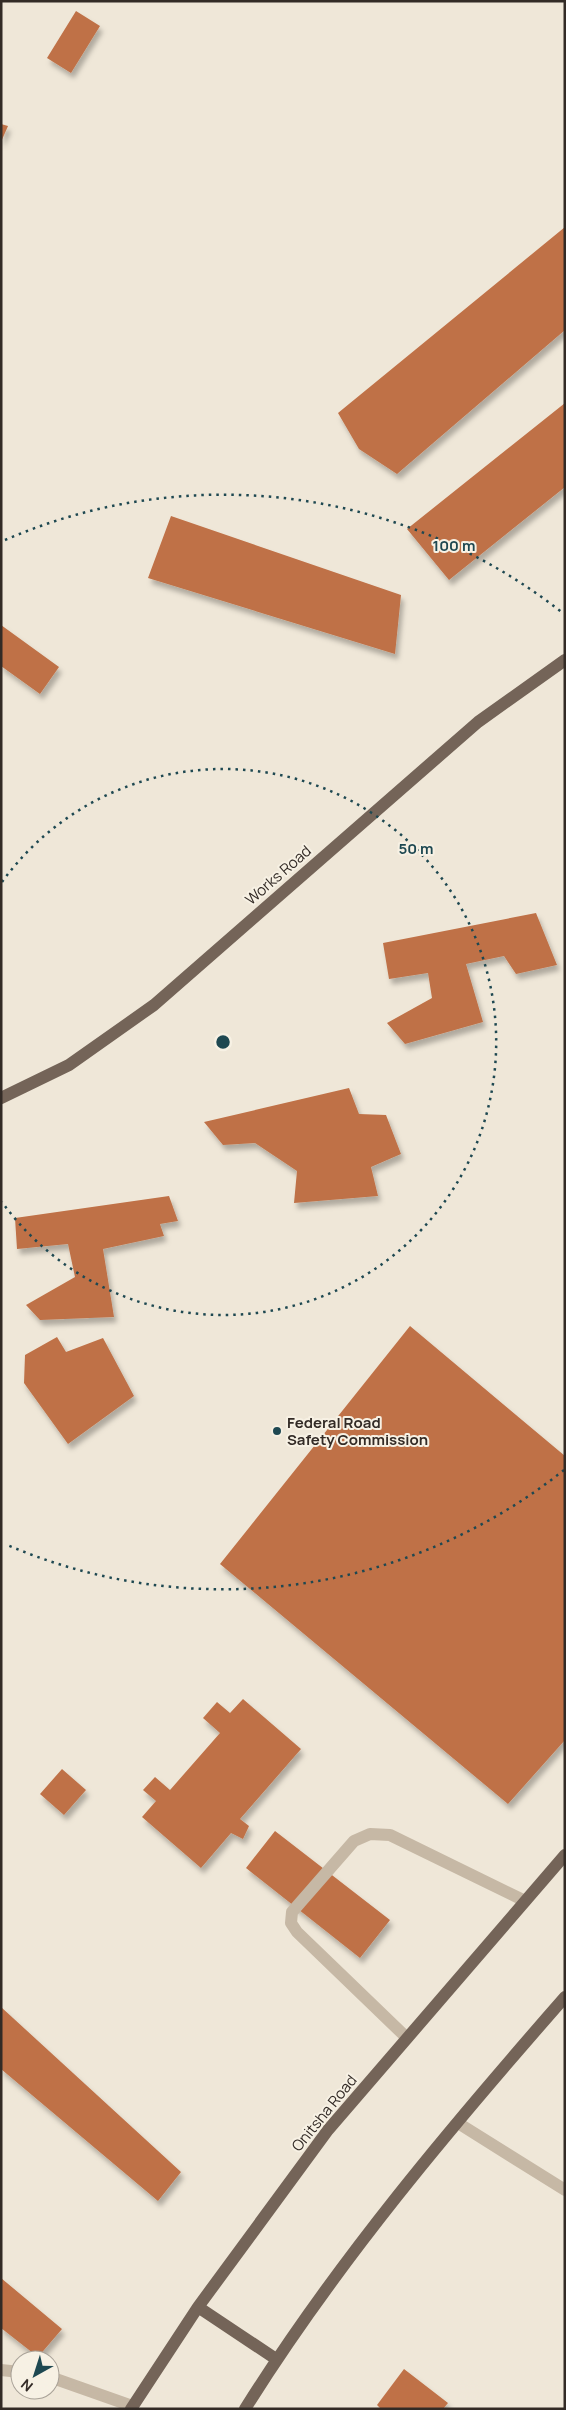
<svg xmlns="http://www.w3.org/2000/svg" width="566" height="2410" font-family="Manrope,sans-serif">
<style>
.building{fill:#bf7147;filter:url(#shadow)}
.lines{fill:none;stroke-linecap:round;stroke-linejoin:round}
.minor{stroke:#c6b8a5;stroke-width:12}
.major{stroke:#746458;stroke-width:12}
.ring{fill:none;stroke:#1e4851;stroke-width:2.5;stroke-dasharray:2.5 5}
.poi-dot{fill:#1e4851;stroke:#f7f1e4;stroke-width:2}
.labels{text-anchor:middle;dominant-baseline:central;stroke-width:4;stroke-linejoin:round;paint-order:stroke}
.street-label{font-size:15px;fill:#332b26;stroke:#f7f1e4}
.poi-label{font-size:15px;font-weight:bold;fill:#332b26;stroke:#f7f1e4;text-anchor:start}
.centre{fill:#1e4851;stroke:#f7f1e4;stroke-width:2.5}
.ring-label{font-size:15px;text-anchor:middle;font-weight:bold;fill:#1e4851;stroke:#f7f1e4;stroke-width:4;stroke-linejoin:round;paint-order:stroke}
</style>
<defs>
<filter id="shadow"><feDropShadow dx="3" dy="5.5" stdDeviation="2.5" flood-color="#0004"/></filter>
</defs>
<rect width="100%" height="100%" fill="#efe7d8"/>
<path class="building" d="M76 11 100 26 71 73 47 58Z
M1 124 8 126 1 142Z
M565 227V330L397 474 359 449 338 413Z
M565 403V487L449 580 407 529Z
M171 516 401 595 395 654 148 578Z
M1 625 59 667 40 694 1 666Z
M536 913 557 965 516 974 504 956 466 964 483 1022 405 1044 387 1023 432 998 428 973 389 979 383 943Z
M349 1088 359 1114 386 1115 401 1154 371 1167 378 1196 294 1203 297 1171 255 1143 223 1145 204 1122Z
M169 1196 178 1221 160 1224 164 1236 103 1249 114 1317 40 1320 26 1305 75 1277 68 1244 17 1249 15 1218Z
M410 1326 565 1456V1740L508 1804 220 1564Z
M57 1337 66 1352 103 1338 134 1396 68 1444 24 1383 25 1355Z
M243 1699 301 1749 240 1819 249 1826 243 1839 231 1833 201 1868 142 1817 156 1801 143 1790 155 1777 170 1790 220 1733 203 1718 217 1702 230 1713Z
M62 1769 86 1790 64 1815 40 1794Z
M275 1831 390 1920 360 1958 246 1868Z
M1 2007 181 2172 158 2201 1 2069Z
M1 2278 62 2329 38 2357 1 2328Z
M404 2369 448 2403 443 2409H381L377 2405Z"/>
<g class="lines">
<path class="minor" d="M407 2038 297 1932 291 1923 292 1912 354 1841 370 1834 390 1835 525 1901
M458 2123 565 2190
M1 2370 20 2372
M50 2377 132 2406"/>
<path class="major" d="M1 1098 69 1065 154 1005 478 722 565 660
M198 2307 276 2359
M131 2409 198 2307 328 2130 565 1855
M245 2409C337 2262 451 2127 565 1997"/>
</g>
<g class="ring">
<path d="M2 882A273 273 0 1 1 2 1202"/>
<path d="M564 1470A547 547 0 0 1 5 1544M5 540A547 547 0 0 1 564 614"/>
</g>
<circle class="poi-dot" cx="277" cy="1431" r="5"/>
<g class="labels">
<g class="street-label">
<text transform="translate(278 875) rotate(-41)">Works Road</text>
<text transform="translate(324 2113) rotate(-51)">Onitsha Road</text>
</g>
<g class="poi-label">
<text x="287" y="1422">Federal Road<tspan x="287" dy="17">Safety Commission</tspan></text>
</g>
</g>
<circle cx="223" cy="1042" r="8" class="centre"/>
<g class="ring-label">
<text x="454" y="551">100 m</text>
<text x="416" y="854">50 m</text>
</g>
<rect width="566" height="2410" fill="none" stroke="#332b26" stroke-width="5"/>
<g transform="translate(35 2375) rotate(219)"><circle r="24" fill="#f7f1e4" stroke="#a9a298"/>
<path d="M0-4L9 19L0 12L-9 19Z" fill="#1e4851"/>
<text y="-8" font-size="14" font-weight="bold" text-anchor="middle" fill="#332b26">N</text>
</g>
</svg>
